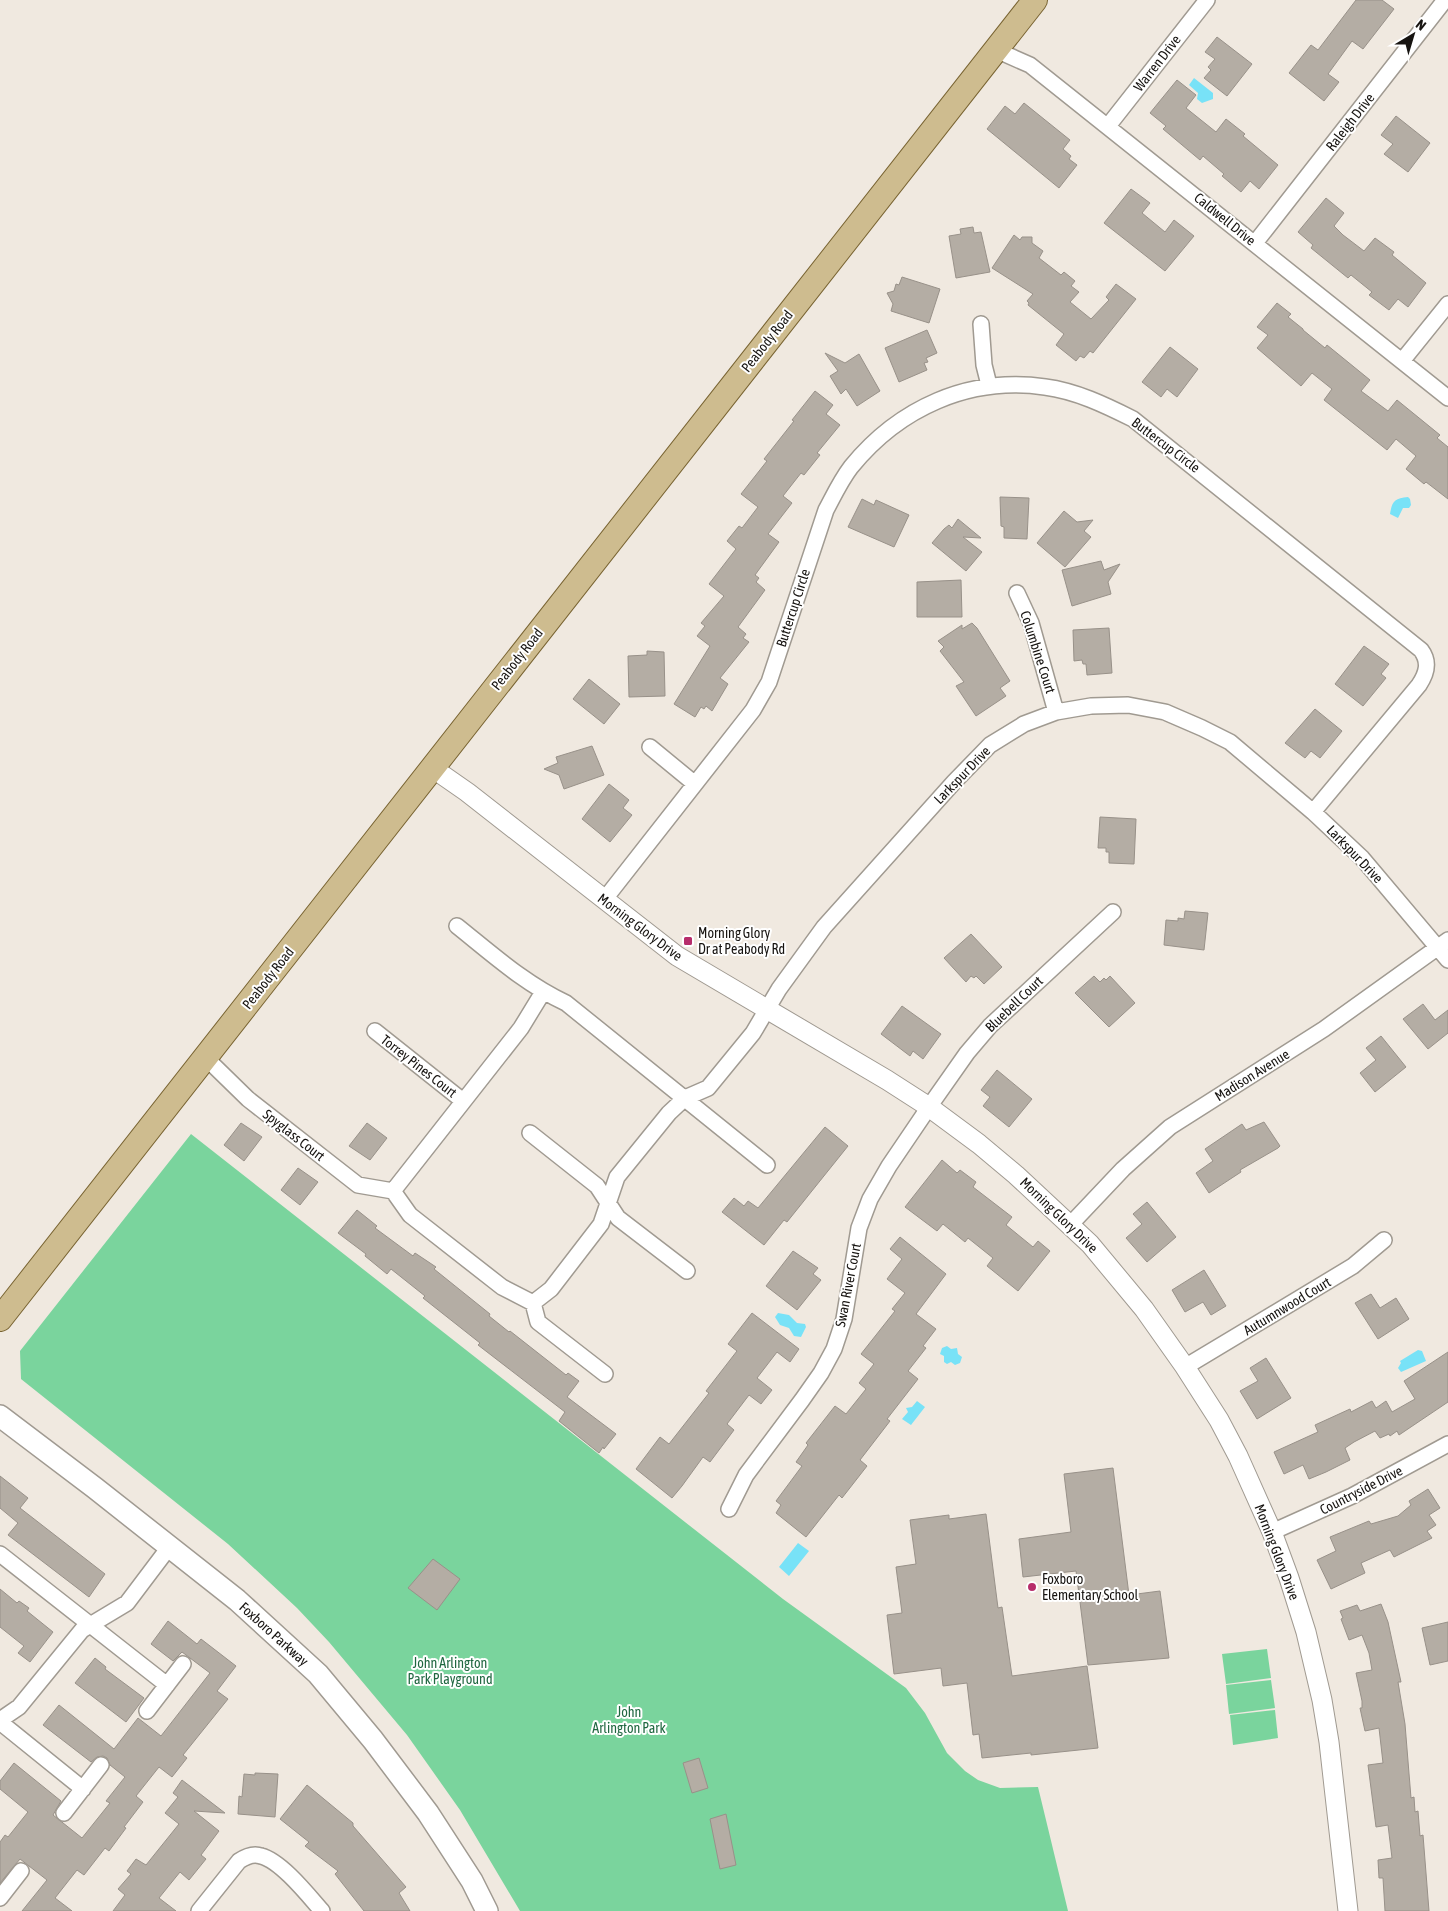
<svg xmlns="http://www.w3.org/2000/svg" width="1448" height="1911" font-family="'Asap Condensed',sans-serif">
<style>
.green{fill:#7ad49d}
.water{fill:#78e2f7}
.building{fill:#b4ada4;stroke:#989189}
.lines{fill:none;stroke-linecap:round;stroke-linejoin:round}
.minor-casing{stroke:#a09a91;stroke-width:18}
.tertiary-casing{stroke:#a09a91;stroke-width:21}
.secondary-casing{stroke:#a09a91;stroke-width:24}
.primary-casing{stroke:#796432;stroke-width:26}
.minor{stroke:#fff;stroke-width:15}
.tertiary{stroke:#fff;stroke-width:19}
.secondary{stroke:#fff;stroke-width:21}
.primary{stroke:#cebc8f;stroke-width:24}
.poi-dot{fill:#b72d6b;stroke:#fff;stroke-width:2}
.labels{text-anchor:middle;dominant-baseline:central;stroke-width:4;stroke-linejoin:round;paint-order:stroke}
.street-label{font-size:14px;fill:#161310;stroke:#fff}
.poi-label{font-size:14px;fill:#161310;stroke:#fff;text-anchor:start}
.park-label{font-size:14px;fill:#1f6740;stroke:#fff}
</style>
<rect width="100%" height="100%" fill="#f0e9e0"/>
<path class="green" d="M191 1134 783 1599 906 1688 925 1713 947 1753 965 1771 978 1780 1000 1788 1038 1787 1068 1911H520L460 1810 407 1735 329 1642 297 1608 228 1544 21 1379 20 1351Z
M1267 1649 1271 1678 1226 1684 1222 1654Z
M1271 1680 1275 1708 1229 1714 1226 1685Z
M1275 1710 1278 1738 1233 1745 1230 1715Z"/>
<path class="water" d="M1194 78 1213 93V99L1202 103 1197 99 1198 93 1189 85Z
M1408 497 1410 499 1411 505 1409 508H1403L1398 518 1390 514C1392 502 1394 498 1408 497Z
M778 1313 789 1315 797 1323 805 1324 806 1327 801 1337 794 1336 789 1328 780 1325 775 1317Z
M947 1346 951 1349 957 1348 958 1354 962 1357 960 1363 955 1365 951 1362 947 1364 944 1362V1356L940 1354 942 1348Z
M1418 1350 1422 1351 1426 1361 1401 1372 1398 1368 1401 1363 1400 1361Z
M917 1401 925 1407 911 1425 902 1419 908 1412 906 1408 912 1407Z
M798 1543 809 1551 789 1576 779 1567Z"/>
<path class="building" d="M1356 0H1382L1394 9 1363 49 1352 41 1328 74 1339 82 1324 101 1289 73 1311 45 1318 50Z
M1217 37 1252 64 1227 96 1204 78 1211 70 1208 67 1215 59 1205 52Z
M1177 80 1196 95 1186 108 1216 132 1226 119 1245 134 1243 136 1278 165 1259 189 1250 181 1241 192 1222 176 1224 174 1203 156 1200 160 1163 129 1166 126 1150 113Z
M1024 103 1070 140 1063 149 1071 156 1069 159 1077 165 1059 188 987 129 1005 106 1015 114Z
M1396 116 1430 143 1408 172 1384 154 1393 144 1381 135Z
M1131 189 1150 203 1142 213 1165 232 1174 220 1194 236 1165 271 1104 223Z
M1326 198 1344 213 1334 226 1343 235 1364 251 1375 238 1394 252 1392 255 1426 283 1408 307 1398 299 1389 310 1369 295 1372 292 1351 275 1348 278 1311 248 1313 245 1298 232Z
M973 227 974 233 981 232 990 272 956 278 949 236 961 234 960 229Z
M1014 235 1020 240 1022 237H1032V243L1043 251 1039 258 1061 275 1064 272 1075 281 1071 286 1079 292 1070 302 1091 319 1109 300 1106 297 1116 284 1136 299 1093 353 1090 351 1084 358 1080 356 1076 361 1056 345 1064 334 1028 305 1029 303 1027 301 1033 294 992 268Z
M902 277 940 289 929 323 891 311 893 304 887 293 894 291 896 284 899 285Z
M1277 303 1291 314 1288 317 1303 329V330L1325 348 1327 345 1370 380 1361 391 1388 411 1397 400 1440 435 1437 438 1448 447V499L1426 482 1424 484 1406 469 1416 456 1396 439 1387 450 1324 400 1332 389 1312 373 1301 386 1257 348 1268 335 1257 327Z
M927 330 937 353 926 358 928 362 924 363 927 370 899 382 885 348Z
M1170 347 1198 369 1177 397 1167 389 1161 397 1142 382Z
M825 353 845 363 859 354 880 391 857 406 846 389 841 394 830 376 838 371Z
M815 391 833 405 826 414 840 425 817 453 820 455 804 475 801 473 783 496 792 503 768 534 779 542 755 575 759 578 756 582 765 590 738 627 746 634 743 638 749 642 720 678 728 684 712 711 706 706 704 709 701 707 695 717 674 704 710 646 697 636 705 626 701 623 724 596 709 584 736 549 727 541 739 526 742 528 758 507 741 494 767 461 764 459 794 421 792 420Z
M1000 497 1029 498 1027 539 1004 538V527L1001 526Z
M862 499 874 505 876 500 909 515 894 547 848 527Z
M1064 511 1077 522 1093 520 1084 531 1091 537 1065 567 1037 543Z
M958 519 981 538 963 537 982 552 966 571 932 543 944 529 949 525 952 528Z
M1101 561 1104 570 1120 564 1108 582 1111 594 1072 606 1062 570Z
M961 580 962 617H917V582Z
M972 623 977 628 1010 681 1000 688 1006 696 976 716 956 686 964 682 940 651 944 647 938 641 962 625V629Z
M1109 628 1112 673 1087 675 1086 664H1083L1082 660 1074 661 1073 630Z
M1364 646 1389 664 1381 674 1386 678 1363 706 1335 684Z
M647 651 664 652 665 696 629 697 628 656 647 655Z
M589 679 620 704 604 724 573 699Z
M1315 709 1342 731 1320 758 1311 751 1305 758 1285 743Z
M592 746 604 775 564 789 559 775 544 769 558 763 556 757Z
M609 784 629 800 623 808 632 815 610 842 582 819Z
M1100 817 1136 819 1134 864 1109 863V852H1106V848H1098Z
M1185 911 1208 913 1204 950 1164 945 1166 920 1178 921V918L1184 919Z
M971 934 1002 967 984 984 976 976 974 978 971 976 966 982 944 958Z
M1094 976 1100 982 1104 978 1106 980 1110 976 1135 1003 1109 1027 1075 993Z
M1423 1004 1435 1020 1448 1010V1033L1428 1049 1403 1019Z
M902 1006 941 1034 923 1059 913 1051 910 1056 881 1034Z
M1381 1036 1406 1067 1375 1092 1360 1073 1376 1060 1366 1048Z
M997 1070 1032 1099 1009 1127 983 1106 990 1097 981 1090Z
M1264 1122 1280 1146 1278 1148 1240 1170 1241 1172 1209 1193 1196 1173 1213 1161 1205 1149 1242 1124 1246 1130Z
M241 1123 262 1137 244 1161 224 1145Z
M367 1123 387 1138 370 1160 349 1146Z
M825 1127 848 1146 787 1222 784 1220 764 1245 722 1212 734 1198 744 1206 748 1201 758 1208Z
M942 1160 957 1173 960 1170 976 1182 973 1187 1012 1217 1006 1225 1033 1247 1038 1241 1050 1251 1018 1291 987 1266 993 1258 968 1238 965 1242 943 1224 937 1231 905 1207Z
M298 1168 318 1182 300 1205 281 1190Z
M1147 1202 1176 1237 1147 1262 1126 1238 1142 1224 1133 1214Z
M357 1210 377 1226 375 1228 413 1256 415 1253 436 1267 434 1269 490 1314 489 1316 509 1332 510 1331 566 1375 568 1373 579 1381 567 1397 616 1434 604 1449 603 1447 599 1453 559 1421 565 1412 478 1345 480 1343 423 1298 425 1296 391 1269 387 1274 365 1256 366 1254 338 1233Z
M900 1237 946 1274 916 1314 936 1329 923 1346 926 1348 908 1371 918 1379 887 1419 890 1421 860 1460 867 1466 842 1498 839 1495 806 1537 776 1513 781 1505 776 1501 802 1466 796 1462 808 1445 806 1443 835 1406 846 1414 866 1389 859 1383 874 1364 861 1354 895 1311 892 1309 905 1293 887 1279 902 1259 890 1249Z
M793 1251 818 1268 813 1274 821 1280 797 1310 766 1286Z
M1204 1270 1226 1306 1211 1315 1203 1302 1185 1312 1172 1290Z
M1371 1294 1380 1308 1396 1298 1409 1319 1378 1339 1355 1303Z
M752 1313 799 1349 790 1362 777 1352 757 1378 772 1390 761 1404 749 1395 727 1424 734 1430 710 1462 703 1457 682 1486 672 1498 636 1469 660 1437 669 1444 709 1393 706 1391 737 1351 728 1344Z
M1448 1352V1402L1399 1435 1397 1431 1390 1436 1389 1434 1380 1438 1375 1431 1354 1442 1345 1448 1350 1460 1326 1472 1309 1479 1303 1465 1284 1474 1274 1452 1318 1432 1315 1425 1350 1409 1351 1412 1372 1401 1376 1408 1386 1401 1392 1412 1415 1399 1404 1381Z
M1266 1358 1291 1398 1257 1419 1240 1391 1258 1381 1250 1368Z
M1113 1468 1129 1595 1160 1591 1169 1658 1088 1665 1076 1571 1023 1577 1019 1539 1071 1532 1064 1474Z
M0 1476 28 1498 20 1508 105 1574 89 1597 8 1535 18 1523 0 1508Z
M1428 1489 1440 1508 1429 1515 1436 1525 1427 1531 1432 1538 1394 1557 1390 1550 1361 1563 1365 1573 1331 1589 1317 1560 1336 1551 1330 1537 1369 1521 1371 1524 1398 1516 1411 1505 1409 1501Z
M986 1514 998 1608 1002 1607 1012 1676 1087 1666 1098 1748 1031 1755V1753L982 1758 979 1734 973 1735 967 1683 943 1686 941 1668 894 1674 887 1615 902 1613 896 1567 916 1564 910 1520 949 1515V1519Z
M433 1559 460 1579 437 1610 408 1588Z
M0 1589 17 1603 19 1601 29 1608 27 1611 53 1632 30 1662 18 1653 24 1646 0 1627Z
M1381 1604 1388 1622 1401 1682H1398L1405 1724 1411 1798 1414 1797 1415 1812 1418 1811 1420 1836 1423 1835 1429 1911H1385L1383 1878H1379L1378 1860 1392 1858 1388 1825 1376 1827 1368 1765 1383 1763 1379 1728 1365 1731 1360 1708H1362V1701L1356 1673 1372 1670 1369 1653 1362 1635 1349 1640 1341 1619 1343 1618 1340 1611 1357 1605 1360 1611Z
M168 1621 197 1644 201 1639 236 1666 217 1691 228 1699 183 1755 187 1758 172 1777 159 1767 136 1796 143 1802 124 1827 126 1828 109 1851 105 1848 84 1875 77 1870 55 1898 72 1911H22L47 1880 20 1859 0 1883V1842L5 1835 8 1837 28 1812 0 1789V1781L14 1763 61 1801 53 1815 82 1838 110 1803 106 1801 125 1777 110 1765 107 1758 103 1756 97 1757 91 1762 43 1725 59 1705 114 1749 138 1718 161 1736 210 1673 182 1652 173 1661 151 1644Z
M1448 1622V1661L1430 1665 1422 1628Z
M95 1658 106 1667 105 1669 144 1698 126 1722 75 1683Z
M699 1758 708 1788 692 1793 683 1763Z
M255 1773 278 1774 275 1817 238 1814 239 1796 242 1797 244 1774 255 1775Z
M182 1780 225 1813 194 1811 219 1831 201 1855 206 1859 189 1880 180 1872 159 1898 176 1911H113L125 1895 118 1889 131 1874 127 1871 136 1859 146 1865 179 1824 165 1813 178 1797 173 1793Z
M307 1785 353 1823V1826L406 1887 399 1893 410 1911H364L335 1874 338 1871 305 1846 309 1842 280 1819Z
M726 1814 736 1865 720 1869 710 1819Z"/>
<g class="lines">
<defs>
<path id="minor" d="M996 50 1030 65 1448 398
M1108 126 1207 0
M1255 243 1445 0
M981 324 984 365 989 385
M1402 361 1448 304
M1017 593 1031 623 1056 712
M650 747 695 784
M604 900 753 710 769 682 826 510C834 495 841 480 851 467 899 408 969 376 1045 387 1076 391 1105 405 1133 419L1421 650C1430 662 1427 673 1419 685L1313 812
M457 926C492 954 525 984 566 1003L767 1165
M375 1031 463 1101
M206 1058 248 1099 358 1185 393 1191
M530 1133 597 1186 618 1218 687 1271
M393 1191 410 1215 502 1287 533 1303 538 1322 605 1374
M393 1191 521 1028 543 992
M1070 1225 1123 1169 1170 1127 1324 1029 1448 940
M533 1303 551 1289 601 1224 617 1177 669 1113 685 1098 708 1088 753 1033 779 989 824 927 954 782 990 745 1024 724 1056 712 1091 706 1128 705 1165 712 1202 728 1230 742 1313 812 1362 858 1448 960
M1185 1367 1353 1266 1384 1240
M729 1509 746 1475 802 1400 821 1373 834 1349 844 1319 859 1228 870 1199 889 1166 929 1107 967 1053 990 1026 1113 912
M1272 1532 1352 1496 1448 1444
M0 1554 167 1685
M147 1711 183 1664
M0 1720 19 1707 82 1630 127 1603 170 1546
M0 1722 83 1789
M64 1813 101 1765
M0 1898 21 1871
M199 1911 239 1861C245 1857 253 1853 261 1856 281 1861 308 1895 322 1911"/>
<path id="tertiary" d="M431 767 467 792 677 956 887 1080 929 1107 979 1144 1016 1175 1090 1244 1144 1309 1185 1367 1219 1420 1238 1456 1272 1532 1289 1578 1306 1632 1322 1700 1329 1742 1348 1911"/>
<path id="secondary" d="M0 1416 95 1488 237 1600 318 1674 373 1740 428 1813 472 1881 487 1911"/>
<path id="primary" d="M0 1319 1035 0"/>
</defs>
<use href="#minor" class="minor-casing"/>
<use href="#tertiary" class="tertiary-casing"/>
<use href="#secondary" class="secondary-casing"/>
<use href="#primary" class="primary-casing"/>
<use href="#minor" class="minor"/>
<use href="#tertiary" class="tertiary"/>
<use href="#secondary" class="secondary"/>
<use href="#primary" class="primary"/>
</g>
<g class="poi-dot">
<rect x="683" y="936" width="10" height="10" rx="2.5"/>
<circle cx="1032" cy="1587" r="5"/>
</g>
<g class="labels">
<g class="street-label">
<text transform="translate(1157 63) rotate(-52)">Warren Drive</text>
<text transform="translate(1350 122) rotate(-52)">Raleigh Drive</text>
<text transform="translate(1225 219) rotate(39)">Caldwell Drive</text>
<text transform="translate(767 341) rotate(-52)">Peabody Road</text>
<text transform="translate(1166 445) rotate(37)">Buttercup Circle</text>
<text transform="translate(793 608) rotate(-72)">Buttercup Circle</text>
<text transform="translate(1038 652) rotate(72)">Columbine Court</text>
<text transform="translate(517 659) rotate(-52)">Peabody Road</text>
<text transform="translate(962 775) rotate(-46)">Larkspur Drive</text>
<text transform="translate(1355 854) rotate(46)">Larkspur Drive</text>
<text transform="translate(640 927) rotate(37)">Morning Glory Drive</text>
<text transform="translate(268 978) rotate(-52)">Peabody Road</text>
<text transform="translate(1014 1004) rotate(-44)">Bluebell Court</text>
<text transform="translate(419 1066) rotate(38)">Torrey Pines Court</text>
<text transform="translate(1252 1075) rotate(-32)">Madison Avenue</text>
<text transform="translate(294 1135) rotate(38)">Spyglass Court</text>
<text transform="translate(1059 1215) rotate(44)">Morning Glory Drive</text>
<text transform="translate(848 1285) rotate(-79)">Swan River Court</text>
<text transform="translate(1287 1306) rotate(-31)">Autumnwood Court</text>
<text transform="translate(1361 1490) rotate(-27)">Countryside Drive</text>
<text transform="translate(1277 1552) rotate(69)">Morning Glory Drive</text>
<text transform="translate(274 1634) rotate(42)">Foxboro Parkway</text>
</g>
<g class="poi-label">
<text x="698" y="933">Morning Glory<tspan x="698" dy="16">Dr at Peabody Rd</tspan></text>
<text x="1042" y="1579">Foxboro<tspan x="1042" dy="16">Elementary School</tspan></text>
</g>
<g class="park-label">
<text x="450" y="1663">John Arlington<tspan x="450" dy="16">Park Playground</tspan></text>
<text x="629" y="1712">John<tspan x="629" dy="16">Arlington Park</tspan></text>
</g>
</g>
<g transform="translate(1413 35) rotate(38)" stroke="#ffffff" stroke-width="4" paint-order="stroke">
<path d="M0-4L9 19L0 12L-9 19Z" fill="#161310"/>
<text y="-8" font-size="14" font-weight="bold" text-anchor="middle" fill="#161310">N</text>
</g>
</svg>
